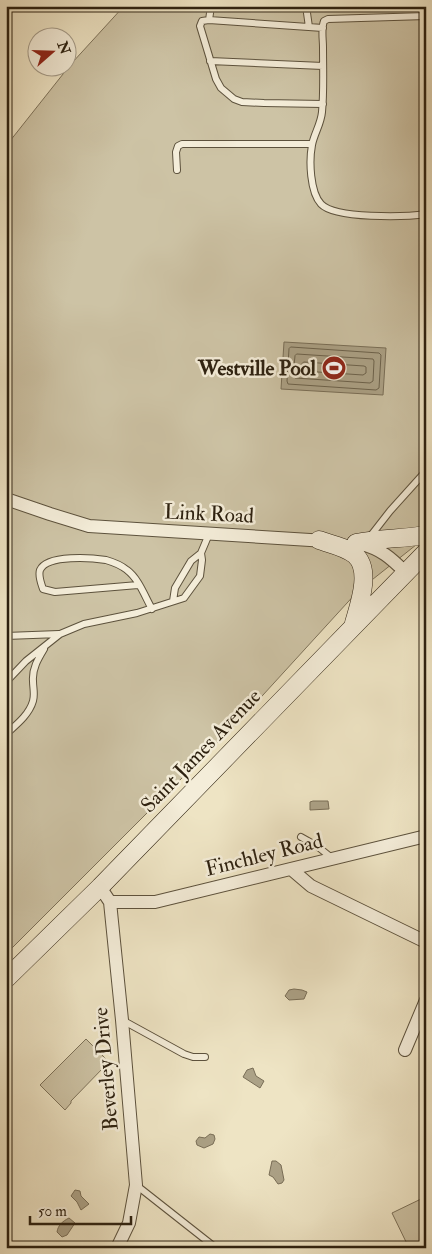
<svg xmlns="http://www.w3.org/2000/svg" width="432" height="1254" font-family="'IM FELL Double Pica',serif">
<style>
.green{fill:#cdc3a5;stroke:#7d725a}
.water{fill:#aca287;stroke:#796e57}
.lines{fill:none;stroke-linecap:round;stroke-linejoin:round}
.shore{stroke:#6c624c;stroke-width:1}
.service-casing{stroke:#5d523d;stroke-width:8}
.minor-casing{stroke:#5d523d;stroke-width:14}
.secondary-casing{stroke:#2d2110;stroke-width:19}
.service{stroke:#f4edd9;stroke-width:6}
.minor{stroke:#f4edd9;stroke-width:12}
.secondary{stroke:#f4edd9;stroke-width:18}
.labels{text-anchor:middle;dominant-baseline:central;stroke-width:5;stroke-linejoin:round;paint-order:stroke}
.poi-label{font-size:21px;font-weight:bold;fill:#2d2110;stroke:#f4edd9;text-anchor:end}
.street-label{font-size:21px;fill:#2d2110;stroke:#f4edd9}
</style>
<rect width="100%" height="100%" fill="#eee4c4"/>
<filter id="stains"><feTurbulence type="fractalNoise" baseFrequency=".004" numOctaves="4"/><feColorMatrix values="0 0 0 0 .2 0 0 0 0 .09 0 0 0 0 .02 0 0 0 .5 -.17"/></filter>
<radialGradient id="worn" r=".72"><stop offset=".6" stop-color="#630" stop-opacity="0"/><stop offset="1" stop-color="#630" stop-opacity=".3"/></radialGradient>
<path class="green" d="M124 6H426V537L358 591 242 718 6 954V146L71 64Z
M86 1039 105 1058 104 1061 105 1066 71 1101V1103L65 1110 40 1085Z
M421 1199 426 1208V1248H409L392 1213Z"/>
<path class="water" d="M284 342 386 348 383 395 281 389Z
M313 801H328L329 809 310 810V802Z
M294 989 302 990 307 992 304 999 289 1000 285 996 289 990Z
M253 1068 256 1076 264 1081 260 1088 243 1077 247 1070Z
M210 1134 214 1135 215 1139 213 1144 204 1148 197 1145 196 1141 199 1137 205 1138Z
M272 1161H276L281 1165 284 1180 282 1183 278 1184 273 1177 269 1175Z
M75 1190 80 1191 81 1196 89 1204 81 1210 77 1202 71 1196Z
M69 1218 75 1223 67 1235 62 1237 57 1232C58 1225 63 1221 69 1218Z"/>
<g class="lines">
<path class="shore" d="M291 347 379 353 381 355 379 388 376 390 288 384 287 381 289 349Z
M297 354 373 359 374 361 373 381 370 383 295 378 293 376 295 356Z
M304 362 364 366 366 367V373L363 375 303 371 301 369 302 364Z"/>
<defs>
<path id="service" d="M306 6 309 27
M426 16 328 19 324 21C321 29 323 39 323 47 323 69 324 91 322 112 321 124 314 134 312 145 309 161 310 192 321 204 335 219 405 217 426 214
M209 20 211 6
M210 61 323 66
M323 104 264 103 242 102 234 99 221 88 216 79 200 26 202 21 209 20 323 28
M177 170 176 152 178 146 182 144H312
M369 538 390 511 426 471
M138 585 55 592 43 589C41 583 38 576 40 570 47 554 93 558 106 560 113 562 122 566 127 570 139 579 145 597 152 609
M173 601 175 588 191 561 201 553 209 534
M6 636 59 634
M6 682 26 661 60 634 84 624 137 613 184 598 200 576 202 560 201 553
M6 734C16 725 29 715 33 701 35 694 33 688 33 681 32 669 38 659 44 649
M301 837 317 846 333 859
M122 1020 184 1054 193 1057H205
M136 1185 216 1248"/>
<path id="minor" d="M6 499 50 514 89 526 326 541
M361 544C381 549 391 558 405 572
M291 869 311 886 426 942
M100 887 110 902 122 1020 136 1185 129 1223 117 1248
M110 902H155L426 836
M405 1050 426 1000"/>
<path id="secondary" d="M319 540C330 544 346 547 355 555 372 570 359 605 354 623
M356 543C379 538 402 539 426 535
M6 979 100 887 426 552"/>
</defs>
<use href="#service" class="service-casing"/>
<use href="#minor" class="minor-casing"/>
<use href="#secondary" class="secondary-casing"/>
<use href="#service" class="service"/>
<use href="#minor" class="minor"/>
<use href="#secondary" class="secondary"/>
</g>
<defs>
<symbol id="stadium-disc" viewBox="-11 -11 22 22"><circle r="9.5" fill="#8f2418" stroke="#f4edd9"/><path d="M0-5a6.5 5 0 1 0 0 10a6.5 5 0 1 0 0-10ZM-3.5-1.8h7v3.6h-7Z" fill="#fff"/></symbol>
</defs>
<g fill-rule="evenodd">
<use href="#stadium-disc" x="320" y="354" width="28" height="28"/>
</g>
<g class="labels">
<g class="poi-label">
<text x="316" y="368">Westville Pool</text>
</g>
<g class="street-label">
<text transform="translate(209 514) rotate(3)">Link Road</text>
<text transform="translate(201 751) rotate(-46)">Saint James Avenue</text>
<text transform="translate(264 855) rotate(-14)">Finchley Road</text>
<text transform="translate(106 1069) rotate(-95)">Beverley Drive</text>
</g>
</g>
<rect width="432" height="1254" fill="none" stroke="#eee4c4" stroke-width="25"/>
<rect x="8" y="8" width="417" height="1239" fill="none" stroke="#2d2110" stroke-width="2.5"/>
<rect x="12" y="12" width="407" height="1229" fill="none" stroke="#2d2110"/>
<g transform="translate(52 52) rotate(70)"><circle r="24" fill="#f4edd9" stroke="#a49b89"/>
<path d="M0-4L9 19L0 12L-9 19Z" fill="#8f2418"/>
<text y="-8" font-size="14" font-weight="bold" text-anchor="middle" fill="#2d2110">N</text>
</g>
<path d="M30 1216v8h101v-8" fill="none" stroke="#2d2110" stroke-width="2.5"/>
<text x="38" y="1216" font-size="15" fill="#2d2110" stroke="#f4edd9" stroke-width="4" paint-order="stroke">50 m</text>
<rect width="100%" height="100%" filter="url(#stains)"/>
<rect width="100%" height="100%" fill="url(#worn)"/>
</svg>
